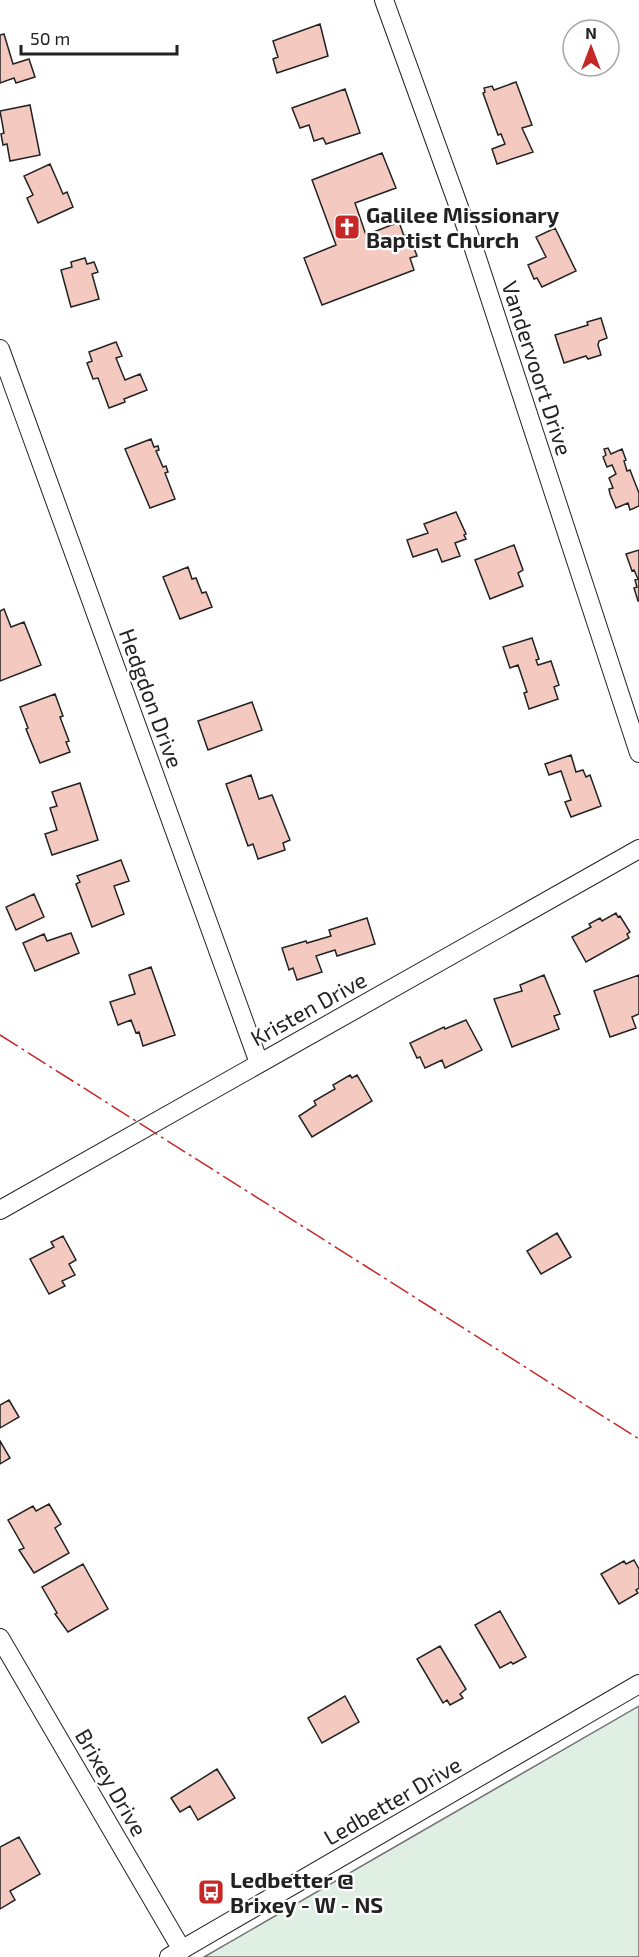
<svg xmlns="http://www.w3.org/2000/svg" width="639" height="1957" font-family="'Exo 2',sans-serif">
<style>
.green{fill:#e0efe3;stroke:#6f6f6f;stroke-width:1.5}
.building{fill:#f3c9c0;stroke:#222;stroke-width:1.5}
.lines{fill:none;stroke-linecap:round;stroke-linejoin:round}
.street-casing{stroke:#222;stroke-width:20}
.street{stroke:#fff;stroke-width:18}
.power{stroke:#c62828;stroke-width:1.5;stroke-dasharray:21 4.5 3 4.5;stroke-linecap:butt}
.labels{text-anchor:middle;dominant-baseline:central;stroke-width:4.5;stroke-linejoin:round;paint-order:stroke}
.poi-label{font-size:22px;font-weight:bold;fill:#222;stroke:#fff;text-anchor:start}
.street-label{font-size:22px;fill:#222;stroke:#fff}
</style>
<rect width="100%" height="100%" fill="#fff"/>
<path class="green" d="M639 1706V1957H204Z"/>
<path class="building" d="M320 24 328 56 277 73 273 59 278 57 273 41Z
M4 34 13 64 29 59 35 77 16 83 14 78 0 83V35Z
M516 82 532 125 522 128 533 152 497 164 492 149 505 144 501 134 498 135 483 93 485 92 484 88 492 86 494 90Z
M345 89 360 133 326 144 323 138 314 141 309 125 300 128 292 108Z
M30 105 40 155 10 161 7 144 3 145 1 134 4 133 0 111Z
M382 153 396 188 355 203 366 235 399 222 404 236 409 234 417 256 410 258 414 270 322 305 304 258 336 245 312 180Z
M50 164 63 194 67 192 73 207 38 223 27 198 33 195 24 176Z
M555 228 576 271 542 287 537 278 534 279 528 265 546 257 536 237Z
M85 258 87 264 94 262 98 272 92 274 99 299 71 307 61 270 72 267 71 262Z
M601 318 607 338 599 341 598 345 601 355 588 359 586 356 564 363 555 335 588 325 587 322Z
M116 342 122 356 116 358 125 380 140 374 147 390 124 399 125 402 109 408 98 378 93 379 87 363 92 361 89 352Z
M151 439 154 447 158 446 159 450 156 451 163 467 166 466 168 472 165 473 175 499 150 508 125 449Z
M608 448 611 454 622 449 626 460 624 461 627 471 630 470 639 493V506L630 510 628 503 616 508 610 494 609 489 613 488 609 478 616 474 612 465 607 467 603 457 606 455 604 449Z
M456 512 466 534 464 535 466 539 455 543 460 556 442 562 437 549 413 557 407 540 428 533 424 524Z
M514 545 523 570 518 573 523 586 490 599 475 560Z
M639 550V601H638L634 588 637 587 635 580 638 579 634 570 632 571 626 554Z
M188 567 192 579 196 578 202 593 206 592 212 607 180 619 163 577Z
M4 609 11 627 24 622 41 665 0 681V611Z
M532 638 539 659 536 660 538 665 551 661 559 685 554 687 558 699 529 709 524 693 527 692 518 665 510 668 503 647Z
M55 694 63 716 60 717 69 741 66 742 70 752 40 763 26 729 28 728 20 707Z
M252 702 262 730 208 750 198 721Z
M571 755 576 772 583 770 586 777 590 775 601 806 571 817 565 802 571 800 561 771 549 775 545 764Z
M251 775 259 799 272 795 290 840 283 843 285 850 258 859 253 844 248 846 226 784Z
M80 783 98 840 52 855 45 834 57 830 50 808 57 806 52 792Z
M121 860 129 881 114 886 124 914 92 927 76 884 80 882 77 876Z
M34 894 44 917 16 930 6 907Z
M616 913 618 917 620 916 630 932 627 934 629 938 586 962 572 937 591 927 589 924 600 918 602 921Z
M367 918 375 944 337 956 335 950 316 956 322 972 297 980 293 968 289 970 282 948 306 941 307 943 331 936 329 930Z
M71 933 79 953 35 971 23 943 44 934 47 941Z
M151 967 175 1035 143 1046 139 1032 136 1033 131 1020 118 1025 110 1002 135 994 129 975Z
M544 975 560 1014 554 1016 559 1029 512 1047 494 999 522 991 520 985Z
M639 975V1014L632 1017 636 1028 610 1037 594 991Z
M466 1020 482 1050 445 1068 442 1060 425 1068 420 1057 417 1058 410 1043 444 1027 445 1029Z
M350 1075 352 1078 357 1075 372 1101 312 1137 299 1116 316 1105 314 1101 335 1089 333 1085Z
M557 1233 571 1257 541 1274 527 1251Z
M63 1236 76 1260 69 1264 75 1275 62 1281 65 1286 49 1294 30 1259 54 1247 51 1242Z
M9 1400 19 1417 0 1428V1405Z
M0 1441 10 1458 0 1464Z
M49 1504 61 1524 55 1528 69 1553 34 1573 19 1550 24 1548 8 1520 33 1506 36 1511Z
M634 1560 639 1569V1588L636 1590 638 1593 619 1604 601 1574 624 1561 626 1564Z
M83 1564 108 1609 68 1632 55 1614 57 1613 42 1587Z
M500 1611 526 1657 513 1664 511 1662 500 1668 475 1625Z
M440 1646 466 1689 460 1694 463 1698 450 1705 447 1700 443 1703 417 1659Z
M345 1696 359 1722 322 1743 308 1718Z
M217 1769 235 1798 198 1820 190 1806 180 1812 171 1798Z
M19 1837 40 1874 10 1891 15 1900 0 1909V1847Z"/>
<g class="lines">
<defs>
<path id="street" d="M384 0 473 246 639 753
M0 349 259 1063
M0 1210 639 849
M0 1638 182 1950
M169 1957 639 1684"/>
</defs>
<use href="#street" class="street-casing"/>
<use href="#street" class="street"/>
<path class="power" d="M0 1035 639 1439"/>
</g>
<defs>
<symbol id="church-square" viewBox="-11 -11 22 22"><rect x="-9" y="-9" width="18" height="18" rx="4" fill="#c62828" stroke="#fff"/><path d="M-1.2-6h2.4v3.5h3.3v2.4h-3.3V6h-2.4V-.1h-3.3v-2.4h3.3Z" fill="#fff"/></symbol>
<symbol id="bus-square" viewBox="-11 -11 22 22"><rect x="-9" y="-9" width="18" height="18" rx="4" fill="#c62828" stroke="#fff"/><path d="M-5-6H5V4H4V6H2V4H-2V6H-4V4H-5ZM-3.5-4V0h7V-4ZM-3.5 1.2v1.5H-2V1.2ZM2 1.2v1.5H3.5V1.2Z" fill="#fff"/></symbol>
</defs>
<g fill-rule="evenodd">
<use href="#church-square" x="332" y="212" width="30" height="30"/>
<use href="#bus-square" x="196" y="1877" width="30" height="30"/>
</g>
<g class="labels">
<g class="poi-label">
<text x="366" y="214">Galilee Missionary<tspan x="366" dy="25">Baptist Church</tspan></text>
<text x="230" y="1879">Ledbetter @<tspan x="230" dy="25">Brixey - W - NS</tspan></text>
</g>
<g class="street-label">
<text transform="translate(538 368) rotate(72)">Vandervoort Drive</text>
<text transform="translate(152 698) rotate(70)">Hedgdon Drive</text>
<text transform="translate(308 1008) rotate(-29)">Kristen Drive</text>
<text transform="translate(112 1782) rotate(60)">Brixey Drive</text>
<text transform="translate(392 1800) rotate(-30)">Ledbetter Drive</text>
</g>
</g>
<g transform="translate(591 48)"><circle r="28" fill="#ffffff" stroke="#a7a7a7" stroke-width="1.5"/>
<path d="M0-4.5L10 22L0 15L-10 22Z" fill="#c62828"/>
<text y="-9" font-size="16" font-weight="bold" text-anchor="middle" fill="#222222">N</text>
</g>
<path d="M21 45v9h156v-9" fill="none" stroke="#222222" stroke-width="3"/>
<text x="30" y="45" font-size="18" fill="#222222" stroke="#ffffff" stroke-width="4.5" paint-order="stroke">50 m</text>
</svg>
